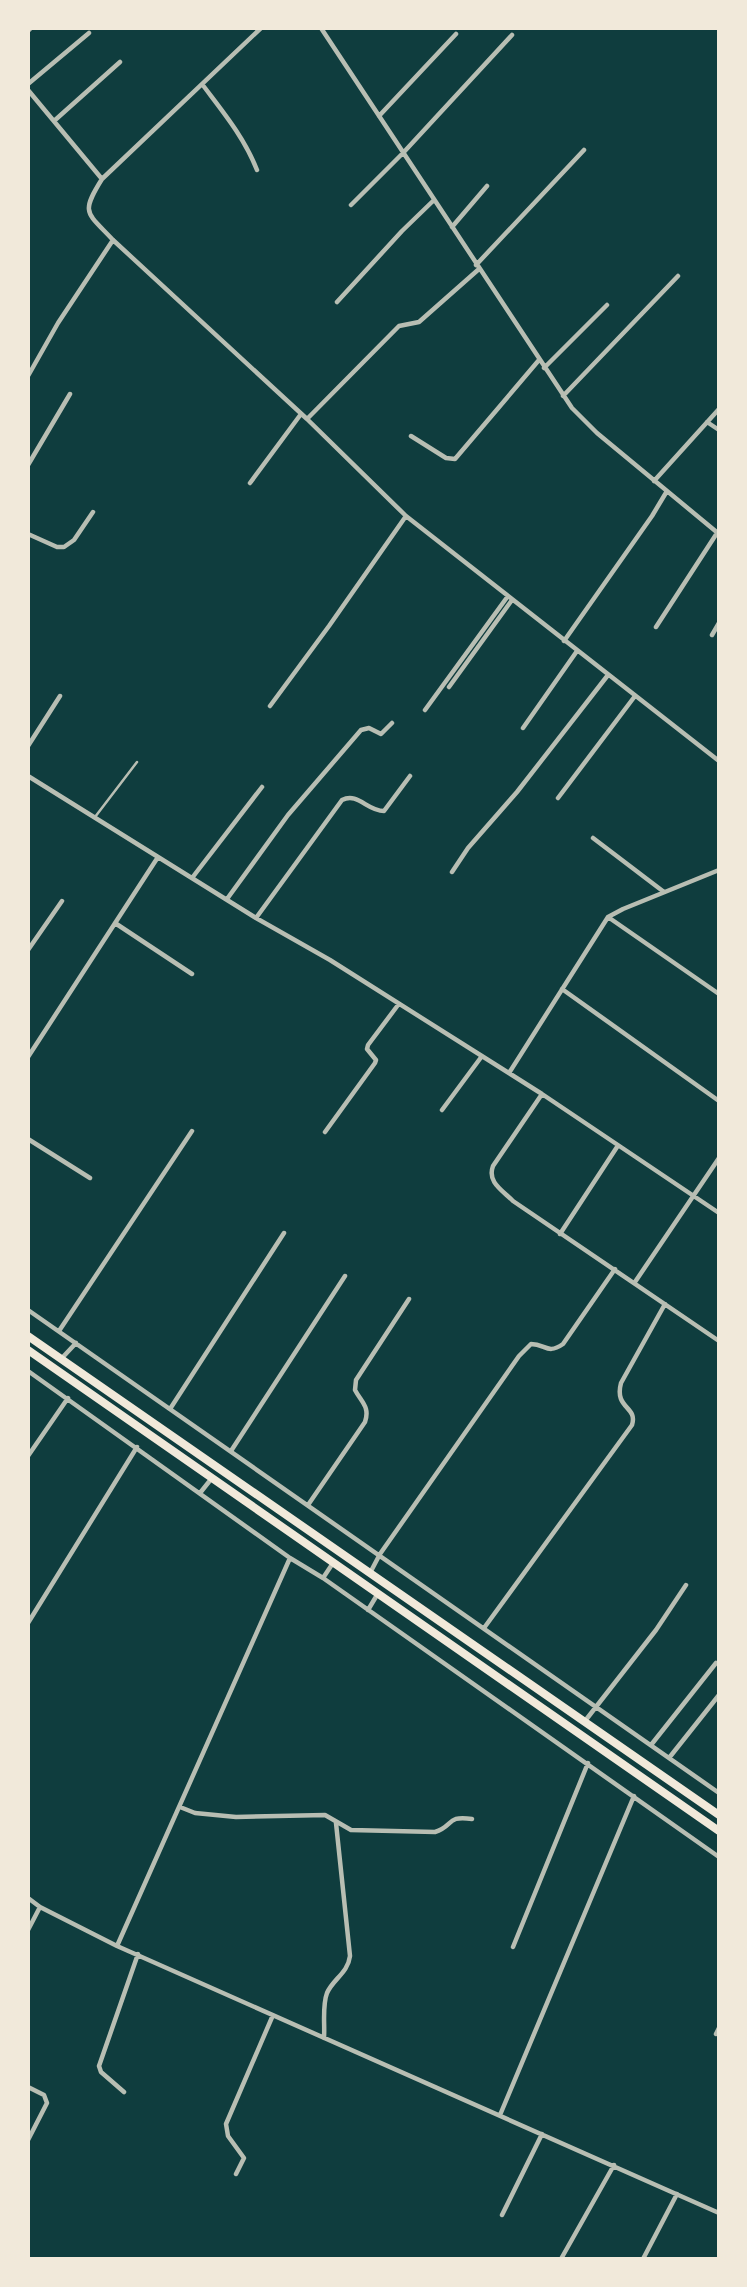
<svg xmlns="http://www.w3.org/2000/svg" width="747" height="2287" font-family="'Titillium Web',sans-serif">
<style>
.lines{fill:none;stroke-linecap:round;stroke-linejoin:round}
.service{stroke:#b8beb3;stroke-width:2.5}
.minor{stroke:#b8beb3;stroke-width:4.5}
.trunk{stroke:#f1e9da;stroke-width:8}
</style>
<rect width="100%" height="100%" fill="#0f3d3e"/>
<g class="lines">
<path class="service" d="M95 817 137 762"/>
<path class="minor" d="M321 28 572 408 597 433 719 534
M28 31 31 28
M28 84 89 33
M202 84C223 112 244 137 257 170
M28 90 102 179C80 214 87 212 113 240L307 419 406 516 719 761
M379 116 456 34
M54 121 120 62
M102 179 261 28
M351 205 403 153 512 35
M452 227 487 186
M476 265 584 150
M337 302 402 231 434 200
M544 368 607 305
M28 376 58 323 113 240
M563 396 678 276
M307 419 399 326 419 322 479 269
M707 422 719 430
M411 436 446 458 455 459 539 360
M28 465 70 394
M654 481 719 409
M250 483 301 414
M28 534 57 547H64L74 540 93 512
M656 627 717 533
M712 635 719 623
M564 641 652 516 667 491
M449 687 512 600
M270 706 329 626 406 516
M425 710 508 596
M523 728 577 651
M28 746 60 696
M28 776 256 918 330 960 542 1094 719 1213
M558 798 635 696
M593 838 664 892
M452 872 468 848 517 792 608 675
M192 878 262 787
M227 899 288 815 361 730 369 728 381 734 392 723
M608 917 719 994
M256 918 342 800C358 792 367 811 384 811L410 776
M115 923 192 974
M28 950 62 901
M562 989 719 1101
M28 1057 158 857
M509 1073 608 917 623 909 719 870
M542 1094 493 1166C487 1182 502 1190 513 1201L719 1341
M442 1110 482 1056
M325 1132 375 1063 376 1060 367 1049 368 1045 398 1005
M28 1139 90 1178
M560 1234 617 1147
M635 1282 719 1158
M28 1310 719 1793
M59 1331 192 1131
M62 1358 76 1343
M28 1371 290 1558 323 1578 719 1857
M170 1409 284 1233
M231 1451 345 1276
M28 1456 68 1398
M200 1493 212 1478
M308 1505 365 1422C370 1407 362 1403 355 1390L356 1380 409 1299
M370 1573 380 1554 519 1356 531 1344C546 1344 547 1355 563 1344L615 1269
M323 1578 333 1563
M368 1610 377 1595
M28 1623 137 1447
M484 1628 632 1425C638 1406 614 1409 621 1383L665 1304
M585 1721 656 1630 686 1585
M651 1745 716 1663
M669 1758 719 1695
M180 1807 195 1813 236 1817 325 1815 351 1830 435 1832C454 1826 446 1815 472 1819
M28 1898 40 1907 117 1946 719 2213
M28 1930 40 1907
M117 1946 290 1558
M513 1947 588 1763
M716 2034 719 2028
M324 2038C325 2024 322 2006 327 1993 333 1979 348 1973 350 1956L336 1823
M28 2087 44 2095 47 2103 28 2140
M124 2092 101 2072 99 2066 138 1954
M500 2115 634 1796
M236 2174 244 2158 228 2136 226 2124 273 2015
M502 2215 542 2134
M561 2259 614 2165
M643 2259 677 2194"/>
<path class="trunk" d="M28 1336 719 1815
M28 1350 719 1831"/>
</g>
<rect width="747" height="2287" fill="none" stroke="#f1e9da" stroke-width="60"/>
</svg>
